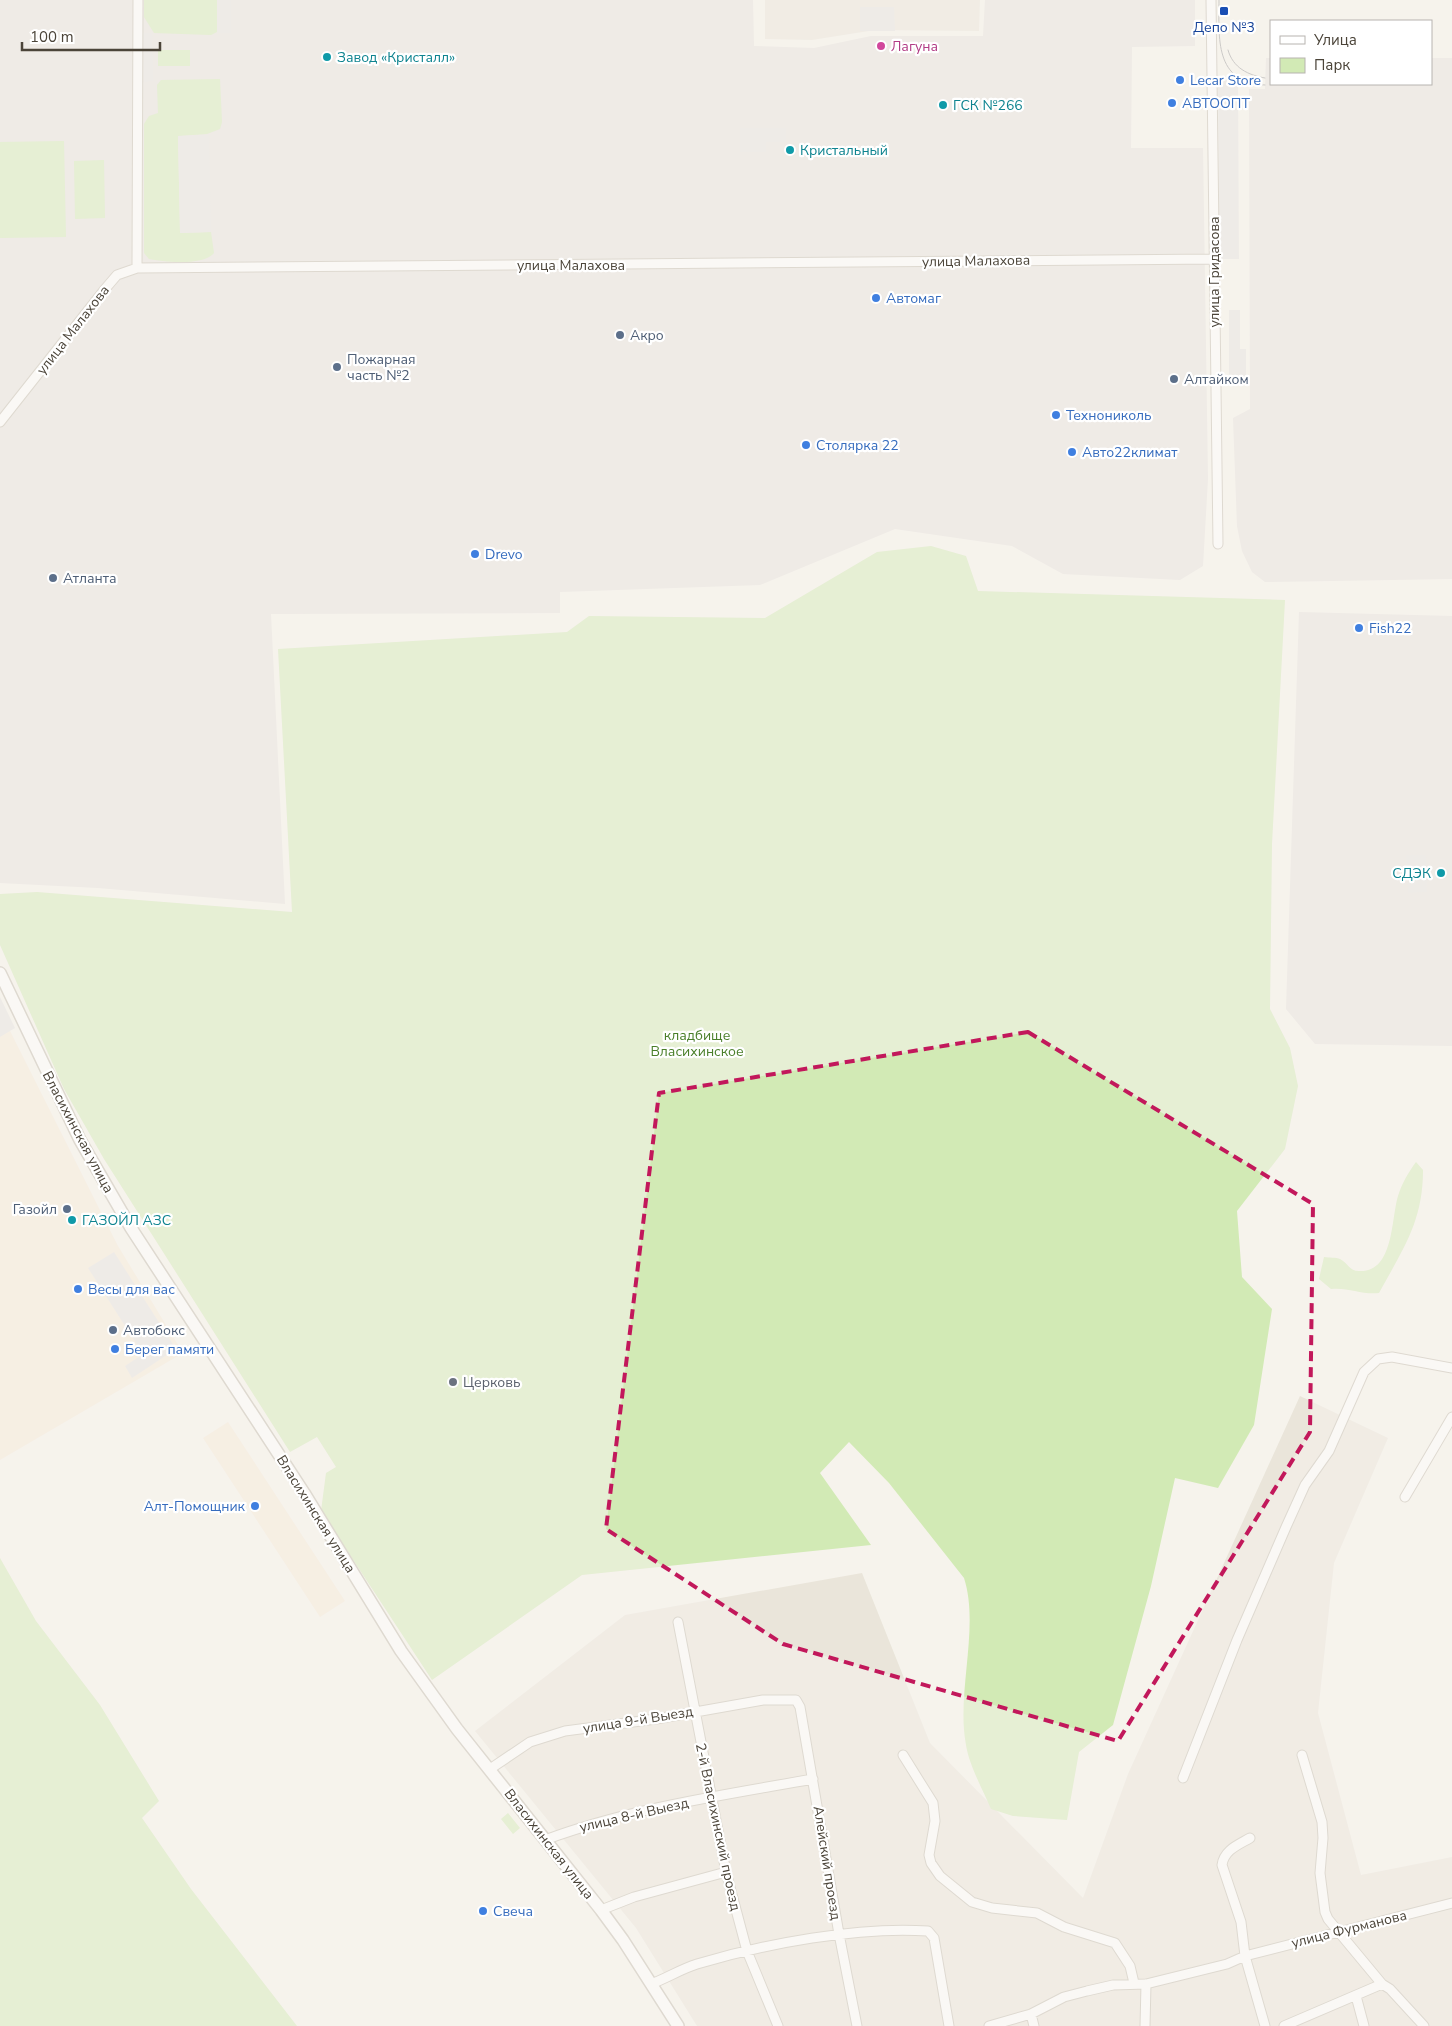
<svg xmlns="http://www.w3.org/2000/svg" width="1452" height="2026" font-family="'Nunito Sans',sans-serif">
<style>
.residential{fill:#eae5da}
.commercial{fill:#f7ead8}
.industrial{fill:#e6e2dd}
.green{fill:#d2eab5}
.parking{fill:#e5e3e0}
.lines{fill:none;stroke-linecap:round;stroke-linejoin:round}
.minor-casing{stroke:#c2bbae;stroke-width:11}
.tertiary-casing{stroke:#c2bbae;stroke-width:14}
.minor{stroke:#fff;stroke-width:9}
.tertiary{stroke:#fff;stroke-width:11}
.tram{stroke:#9a9a9a;stroke-width:1}
.marked{fill:none;stroke:#c2185b;stroke-width:4;stroke-dasharray:10 6;stroke-linejoin:round}
.transit-dot{fill:#1a4fb4;stroke:#fff;stroke-width:2}
.hotel-dot{fill:#d1479c;stroke:#fff;stroke-width:2}
.culture-dot{fill:#0f9aa8;stroke:#fff;stroke-width:2}
.shop-dot{fill:#3f7fe0;stroke:#fff;stroke-width:2}
.service-dot{fill:#5c6f8a;stroke:#fff;stroke-width:2}
.worship-dot{fill:#6b7280;stroke:#fff;stroke-width:2}
.labels{text-anchor:middle;dominant-baseline:central;stroke-width:4.5;stroke-linejoin:round;paint-order:stroke}
.transit-label{font-size:14px;fill:#164399;stroke:#fff}
.hotel-label{font-size:14px;fill:#b23c85;stroke:#fff;text-anchor:start}
.culture-label{font-size:14px;fill:#0d838f;stroke:#fff;text-anchor:start}
.shop-label{font-size:14px;fill:#366cbe;stroke:#fff;text-anchor:start}
.street-label{font-size:14px;fill:#4b4439;stroke:#fff}
.service-label{font-size:14px;fill:#4e5e75;stroke:#fff;text-anchor:start}
.park-label{font-size:14px;fill:#4a7f2a;stroke:#fff}
.worship-label{font-size:14px;fill:#5b616d;stroke:#fff;text-anchor:start}
</style>
<rect width="100%" height="100%" fill="#f6f3ec"/>
<path class="residential" d="M765 0H980L979 31 875 30 812 40 765 39Z
M1300 1396 1388 1438 1334 1563 1318 1713 1361 1875 1452 1857V2026H697L636 1928 475 1731 625 1615 862 1573 930 1743 1083 1898 1128 1774Z"/>
<path class="commercial" d="M0 1011 118 1246 183 1353 0 1460Z
M228 1422 345 1601 320 1617 203 1438Z"/>
<path class="industrial" d="M0 0H753L754 46 814 48 871 36H983L985 0H1195V46L1132 47 1131 148H1203L1208 479 1203 566 1180 580 1063 574 1012 546 895 529 760 585 560 592V613L271 614 285 904 98 888 0 883Z
M1266 58H1271V84H1431V58H1452V579L1265 582 1252 572 1242 551 1237 526 1233 418 1250 409 1249 89H1265Z
M1299 612 1452 616V1046L1315 1044 1286 1009Z"/>
<path class="green" d="M144 0H217V32L211 35 154 33 144 17Z
M158 50H190V66H158Z
M220 79 222 122 220 129 207 134 178 136 180 233 211 232 214 253C204 266 164 262 149 259L144 253V124L149 116 158 113 157 85 161 80Z
M64 141 66 237 0 238V142Z
M104 160 105 218 75 219 74 161Z
M931 546 966 556 978 591 1285 600 1272 844 1270 1009 1290 1048 1298 1086 1285 1149 1237 1211 1242 1277 1272 1309 1254 1425 1218 1488 1175 1478 1151 1586 1113 1725 1079 1752 1067 1820 1013 1816 991 1809C983 1790 969 1765 966 1745 956 1692 980 1628 964 1578L889 1483 849 1442 820 1473 871 1545 582 1575 432 1680 321 1511 326 1473 336 1467 317 1437 290 1452 104 1159 64 1089 0 945V894L37 892 292 912 278 649 567 632 589 616 765 618 877 552Z
M1416 1162 1423 1170C1423 1222 1403 1249 1379 1293 1362 1295 1348 1287 1331 1289L1319 1279 1324 1257C1329 1258 1336 1257 1340 1259 1348 1263 1349 1271 1359 1271 1394 1273 1391 1219 1398 1196 1402 1183 1408 1173 1416 1162Z
M0 1558 36 1621 100 1705 159 1801 142 1818 191 1889 297 2026H0Z
M508 1813 520 1828 513 1834 501 1819Z"/>
<path class="parking" d="M217 0H231V33H217Z
M860 7H894L895 31H860Z
M143 33H152L153 81 144 82Z
M1218 76H1230L1238 82 1239 259H1219Z
M740 128H786V142H766V152H740Z
M209 135 211 232 180 233 178 136Z
M1229 310H1240V349H1246V379H1229Z
M1426 855 1427 892 1408 893 1406 855Z
M0 997 15 1028 0 1037Z
M114 1252 176 1349 132 1378 125 1366 143 1354 88 1268Z"/>
<g class="lines">
<defs>
<path id="minor" d="M1211 0 1218 544
M137 268 138 0
M0 422 105 289 117 275 137 268 1214 259
M1405 1497 1452 1417
M678 1622 726 1872 747 1951 778 2026
M903 1755 933 1803 935 1821 929 1855 931 1863 940 1876 972 1902 992 1908 1037 1913 1064 1927 1115 1943 1130 1966 1134 1983
M1302 1755 1322 1822 1323 1838 1320 1873 1325 1912 1328 1919 1382 1984 1390 1989 1424 2026
M490 1769 530 1742 565 1731 656 1719 763 1700H796L800 1707 839 1934 857 2026
M1183 1778 1237 1640 1286 1527 1305 1485 1329 1451 1364 1372 1378 1359 1392 1357 1452 1368
M545 1840C631 1808 724 1795 813 1779
M601 1910 634 1897 726 1872
M651 1984C667 1978 681 1969 697 1964 764 1944 859 1926 928 1931L934 1938 949 2026
M1356 1996 1364 2026
M1031 2014 1034 2026
M989 2026 1031 2014 1064 1997 1087 1991 1113 1985 1146 1984 1227 1964 1245 1956 1241 1922 1222 1865C1224 1850 1238 1845 1250 1838
M1145 2026 1146 1984
M1265 2026 1245 1956 1452 1903
M1284 2026 1382 1984"/>
<path id="tertiary" d="M0 973 80 1140 131 1228 304 1493 401 1651 457 1729 601 1910 623 1940 678 2026"/>
</defs>
<use href="#minor" class="minor-casing"/>
<use href="#tertiary" class="tertiary-casing"/>
<use href="#minor" class="minor"/>
<use href="#tertiary" class="tertiary"/>
<path class="tram" d="M1219 0C1219 38 1214 83 1265 85
M1228 50C1233 68 1248 75 1265 78"/>
</g>
<path d="M0 0H1452V2026H0ZM1028 1032 1313 1204 1310 1432 1118 1741 783 1644 606 1529 659 1093Z" fill="#f6f3ec" fill-opacity=".55" fill-rule="evenodd"/>
<path class="marked" d="M1028 1032 1313 1204 1310 1432 1118 1741 783 1644 606 1529 659 1093Z"/>
<rect class="transit-dot" x="1219" y="6" width="10" height="10" rx="2.5"/>
<circle class="hotel-dot" cx="881" cy="46" r="5"/>
<g class="culture-dot">
<circle cx="327" cy="57" r="5"/>
<circle cx="943" cy="105" r="5"/>
<circle cx="790" cy="150" r="5"/>
<circle cx="1441" cy="873" r="5"/>
<circle cx="72" cy="1220" r="5"/>
</g>
<g class="shop-dot">
<circle cx="1180" cy="80" r="5"/>
<circle cx="1172" cy="103" r="5"/>
<circle cx="876" cy="298" r="5"/>
<circle cx="1056" cy="415" r="5"/>
<circle cx="806" cy="445" r="5"/>
<circle cx="1072" cy="452" r="5"/>
<circle cx="475" cy="554" r="5"/>
<circle cx="1359" cy="628" r="5"/>
<circle cx="78" cy="1289" r="5"/>
<circle cx="115" cy="1349" r="5"/>
<circle cx="255" cy="1506" r="5"/>
<circle cx="483" cy="1911" r="5"/>
</g>
<g class="service-dot">
<circle cx="620" cy="335" r="5"/>
<circle cx="337" cy="367" r="5"/>
<circle cx="1174" cy="379" r="5"/>
<circle cx="53" cy="578" r="5"/>
<circle cx="67" cy="1209" r="5"/>
<circle cx="113" cy="1330" r="5"/>
</g>
<circle class="worship-dot" cx="453" cy="1382" r="5"/>
<g class="labels">
<g class="transit-label">
<text x="1224" y="27">Депо №3</text>
</g>
<g class="hotel-label">
<text x="891" y="46">Лагуна</text>
</g>
<g class="culture-label">
<text x="337" y="57">Завод «Кристалл»</text>
<text x="953" y="105">ГСК №266</text>
<text x="800" y="150">Кристальный</text>
<text x="1431" y="873" text-anchor="end">СДЭК</text>
<text x="82" y="1220">ГАЗОЙЛ АЗС</text>
</g>
<g class="shop-label">
<text x="1190" y="80">Lecar Store</text>
<text x="1182" y="103">АВТООПТ</text>
<text x="886" y="298">Автомаг</text>
<text x="1066" y="415">Технониколь</text>
<text x="816" y="445">Столярка 22</text>
<text x="1082" y="452">Авто22климат</text>
<text x="485" y="554">Drevo</text>
<text x="1369" y="628">Fish22</text>
<text x="88" y="1289">Весы для вас</text>
<text x="125" y="1349">Берег памяти</text>
<text x="245" y="1506" text-anchor="end">Алт-Помощник</text>
<text x="493" y="1911">Свеча</text>
</g>
<g class="street-label">
<text transform="translate(976 261) rotate(-1)">улица Малахова</text>
<text x="571" y="265">улица Малахова</text>
<text transform="translate(1214 272) rotate(-90)">улица Гридасова</text>
<text transform="translate(73 330) rotate(-52)">улица Малахова</text>
<text transform="translate(78 1132) rotate(62)">Власихинская улица</text>
<text transform="translate(316 1514) rotate(58)">Власихинская улица</text>
<text transform="translate(638 1720) rotate(-9)">улица 9-й Выезд</text>
<text transform="translate(634 1815) rotate(-13)">улица 8-й Выезд</text>
<text transform="translate(718 1827) rotate(78)">2-й Власихинский проезд</text>
<text transform="translate(549 1844) rotate(52)">Власихинская улица</text>
<text transform="translate(827 1863) rotate(81)">Алейский проезд</text>
<text transform="translate(1349 1929) rotate(-14)">улица Фурманова</text>
</g>
<g class="service-label">
<text x="630" y="335">Акро</text>
<text x="347" y="359">Пожарная<tspan x="347" dy="16">часть №2</tspan></text>
<text x="1184" y="379">Алтайком</text>
<text x="63" y="578">Атланта</text>
<text x="57" y="1209" text-anchor="end">Газойл</text>
<text x="123" y="1330">Автобокс</text>
</g>
<g class="park-label">
<text x="697" y="1035">кладбище<tspan x="697" dy="16">Власихинское</tspan></text>
</g>
<g class="worship-label">
<text x="463" y="1382">Церковь</text>
</g>
</g>
<rect x="1270" y="20" width="162" height="65" fill="#ffffff" stroke="#b7b4b0"/>
<rect x="1280" y="36" width="25" height="8" fill="#ffffff" stroke="#b7b4b0"/>
<text x="1314" y="45" font-size="15" fill="#4b4439">Улица</text>
<rect x="1280" y="58" width="25" height="15" fill="#d2eab5" stroke="#b7b4b0"/>
<text x="1314" y="70" font-size="15" fill="#4b4439">Парк</text>
<path d="M22 42v8h138v-8" fill="none" stroke="#4b4439" stroke-width="2.5"/>
<text x="30" y="42" font-size="15" fill="#4b4439" stroke="#ffffff" stroke-width="4" paint-order="stroke">100 m</text>
</svg>
